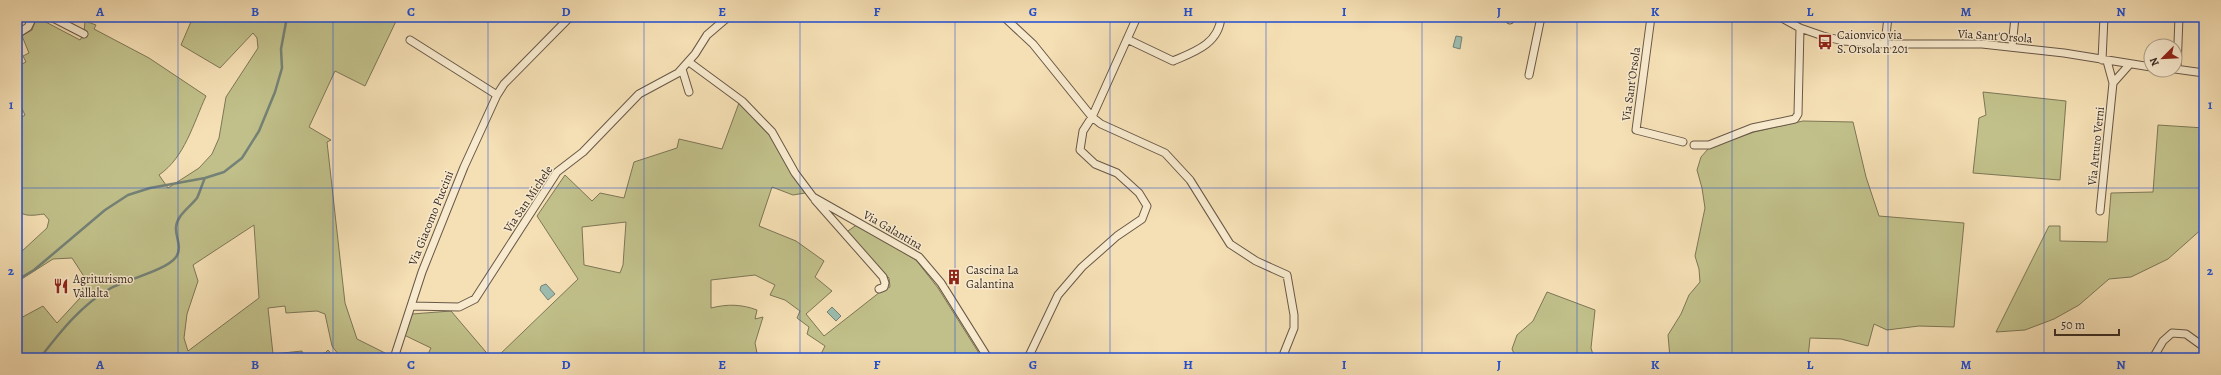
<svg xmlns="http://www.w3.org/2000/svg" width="2221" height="375" font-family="Alegreya,serif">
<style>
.green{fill:#c1c08a;stroke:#7d7656;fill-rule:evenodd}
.water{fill:#9cbcaf;stroke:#748277}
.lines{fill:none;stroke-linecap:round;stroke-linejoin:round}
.stream{stroke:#748277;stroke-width:2.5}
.minor-casing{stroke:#685847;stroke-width:9}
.minor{stroke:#f8eace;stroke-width:7}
.grid{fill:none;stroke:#1d4ed8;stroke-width:1;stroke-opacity:0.55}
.labels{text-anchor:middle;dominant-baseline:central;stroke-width:3;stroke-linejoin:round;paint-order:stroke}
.poi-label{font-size:12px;fill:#392b23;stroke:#f8eace;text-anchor:start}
.street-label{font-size:12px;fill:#392b23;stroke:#f8eace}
.neatline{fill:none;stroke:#1d4ed8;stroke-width:1.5}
.grid-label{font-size:13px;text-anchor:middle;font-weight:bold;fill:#1d4ed8}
</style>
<rect width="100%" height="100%" fill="#f5dfb4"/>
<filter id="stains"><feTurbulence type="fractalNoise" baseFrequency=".005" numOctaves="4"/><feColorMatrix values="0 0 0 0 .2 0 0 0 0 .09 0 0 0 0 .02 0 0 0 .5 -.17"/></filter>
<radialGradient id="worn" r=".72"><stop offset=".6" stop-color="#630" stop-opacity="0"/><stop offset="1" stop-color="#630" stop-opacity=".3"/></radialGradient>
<path class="green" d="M193 17H398L365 86 335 71 309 127 331 140 327 142 345 303 357 339 385 353 386 358H341L332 346 325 314 317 311 286 313 285 306 268 308 273 354 302 351 303 355 325 353 328 350 335 358H17V320L43 306 57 323 80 298 85 278 72 258 53 259 17 282V247L21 252 47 228 49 220 44 214C35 215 23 218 17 209V120L25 115 19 103 17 104V75L21 72 18 66 26 62 23 56 29 53 22 36 32 30 36 19H40L80 40 84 34 85 21 96 25 94 29 149 58 206 96C193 124 185 157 159 175L168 188 199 168 212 154 219 138 226 97 258 48 257 38 253 33 220 68 181 45ZM254 225 259 298 188 351 184 338 187 314 198 281 193 265Z
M1983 92 2066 101 2060 180 1973 173 1979 118 1986 115Z
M739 103 770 136 805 193 793 195 772 187 759 226 796 241 824 261 815 277 832 291 806 314 824 336 880 292 890 287 889 278 845 233 858 224 916 260 938 288 982 358H819L825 346 807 334 809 327 797 318 800 311 785 300 770 295 775 285 755 275 711 280V308C727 304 741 304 757 310L755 319 763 317 755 343 758 358H496L578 279 537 216 565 175 592 201 600 193 624 198 634 162 677 148 679 139 722 149ZM626 222 623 265 620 273 584 265 582 227Z
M1803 121 1853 122 1866 177 1879 216 1964 223 1954 327 1919 326 1887 330 1874 324 1868 346 1841 339 1810 338 1808 358H1670L1668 335 1681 314 1689 295 1700 282 1699 269 1695 256 1705 208 1702 188 1697 170 1701 157 1709 148 1754 132Z
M2158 125 2204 128V227L2168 259 2131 277 2109 279 2079 305 2054 319 2025 330 1996 332 2049 226H2060V241L2107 242 2111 193 2153 192Z
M1547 292 1595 310 1591 348 1594 358H1516L1512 349 1517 335 1533 321Z
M451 311 491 358H426L431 348 404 335 412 314Z"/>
<path class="water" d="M1456 36 1462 37 1460 49 1453 47Z
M546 284 555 294 548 300 540 290 541 286Z
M832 307 841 316 836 321 827 312Z"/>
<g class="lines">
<path class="stream" d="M17 280 34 270 105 210 128 195 150 188 205 178
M40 358C60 332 82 304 111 288 126 280 167 270 176 257 183 247 175 237 176 227 177 215 190 207 197 198 200 192 202 184 205 178L224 172 242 158 259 131 275 92 282 68 281 49 287 17"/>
<defs>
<path id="minor" d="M51 17 84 34
M1004 17 1033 44 1092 117 1101 124 1165 153 1190 180 1230 244 1256 261 1287 275 1294 315V328L1282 358
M1651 17 1636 130 1683 142
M1780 17 1800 28 1823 36 1843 41 1885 44H1982L2064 53 2151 67
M1510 20 1511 17
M17 34 28 27 33 17
M1127 39 1173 61C1194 52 1219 44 1221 17
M410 40 497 95
M1885 44 1888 17
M2012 47 2015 17
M2102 60 2104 17
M689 62 742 101 772 132 795 173 813 197 919 257 941 283 988 358
M682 69 689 92
M2175 69 2204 73
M2177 69 2179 17
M1529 75 1541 17
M2113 83 2129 65
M1694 145H1709L1752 128 1795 119 1798 114 1800 28
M815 200 883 277 885 283 884 287 879 289
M2100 211 2113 83 2107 61
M411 306 459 307 475 299 557 172 583 152 639 94 678 73 695 54 707 35 728 17
M394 358 422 272 464 167 497 95 504 84 570 17
M1028 358 1058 295 1082 267 1117 236 1142 219 1147 206 1139 193 1117 173 1095 164 1080 150 1083 131 1092 117 1137 17
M2153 358 2163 341 2172 333 2186 334 2204 347"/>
</defs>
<use href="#minor" class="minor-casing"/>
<use href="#minor" class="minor"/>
</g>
<path class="grid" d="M178 17V358M333 17V358M488 17V358M644 17V358M800 17V358M955 17V358M1110 17V358M1266 17V358M1422 17V358M1577 17V358M1732 17V358M1888 17V358M2044 17V358M17 188H2204"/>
<defs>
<symbol id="bus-bare" viewBox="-9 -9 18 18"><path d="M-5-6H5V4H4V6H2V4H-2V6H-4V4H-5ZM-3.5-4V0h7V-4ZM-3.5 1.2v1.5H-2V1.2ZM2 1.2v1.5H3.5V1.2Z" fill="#8f2418" stroke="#f8eace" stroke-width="2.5" paint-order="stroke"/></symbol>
<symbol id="building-bare" viewBox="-9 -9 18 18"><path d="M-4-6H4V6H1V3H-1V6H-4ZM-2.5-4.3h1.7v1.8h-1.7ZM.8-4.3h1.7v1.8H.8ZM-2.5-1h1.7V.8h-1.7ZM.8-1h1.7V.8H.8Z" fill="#8f2418" stroke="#f8eace" stroke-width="2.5" paint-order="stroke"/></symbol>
<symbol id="restaurant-bare" viewBox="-9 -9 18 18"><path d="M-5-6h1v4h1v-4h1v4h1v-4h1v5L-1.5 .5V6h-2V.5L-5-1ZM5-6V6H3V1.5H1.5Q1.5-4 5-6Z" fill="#8f2418" stroke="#f8eace" stroke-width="2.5" paint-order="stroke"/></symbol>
</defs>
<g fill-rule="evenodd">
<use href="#bus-bare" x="1814" y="31" width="22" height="22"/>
<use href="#building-bare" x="943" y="266" width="22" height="22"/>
<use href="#restaurant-bare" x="50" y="275" width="22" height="22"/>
</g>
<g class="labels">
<g class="poi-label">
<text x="1837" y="35">Caionvico via<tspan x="1837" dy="14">S. Orsola n 201</tspan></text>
<text x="966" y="270">Cascina La<tspan x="966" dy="14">Galantina</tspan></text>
<text x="73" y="279">Agriturismo<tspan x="73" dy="14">Vallalta</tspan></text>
</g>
<g class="street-label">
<text transform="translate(1995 36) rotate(4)">Via Sant'Orsola</text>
<text transform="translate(1631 84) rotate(-82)">Via Sant'Orsola</text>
<text transform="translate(2096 146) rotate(-84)">Via Arturo Verni</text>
<text transform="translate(528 199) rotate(-56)">Via San Michele</text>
<text transform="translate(431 218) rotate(-68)">Via Giacomo Puccini</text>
<text transform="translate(893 230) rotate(30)">Via Galantina</text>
</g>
</g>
<rect width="2221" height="375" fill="none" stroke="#f5dfb4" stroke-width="44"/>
<g transform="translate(2163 58) rotate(246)"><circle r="19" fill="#f8eace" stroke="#ac9e8a"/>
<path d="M0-3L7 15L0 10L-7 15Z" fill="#8f2418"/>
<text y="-6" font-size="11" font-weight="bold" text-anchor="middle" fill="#392b23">N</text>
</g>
<path d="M2055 329v6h64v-6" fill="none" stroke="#392b23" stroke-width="2"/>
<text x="2061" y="329" font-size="12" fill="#392b23" stroke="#f8eace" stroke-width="3" paint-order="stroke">50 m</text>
<rect x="22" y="22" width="2177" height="331" class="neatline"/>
<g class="grid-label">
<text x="100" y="16">A</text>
<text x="255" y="16">B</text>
<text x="411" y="16">C</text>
<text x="566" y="16">D</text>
<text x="722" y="16">E</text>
<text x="877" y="16">F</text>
<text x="1033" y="16">G</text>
<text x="1188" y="16">H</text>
<text x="1344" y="16">I</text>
<text x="1499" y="16">J</text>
<text x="1655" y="16">K</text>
<text x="1810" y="16">L</text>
<text x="1966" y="16">M</text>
<text x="2121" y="16">N</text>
<text x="11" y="109">1</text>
<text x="2210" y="109">1</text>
<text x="11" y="275">2</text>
<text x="2210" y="275">2</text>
<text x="100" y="369">A</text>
<text x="255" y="369">B</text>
<text x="411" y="369">C</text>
<text x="566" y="369">D</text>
<text x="722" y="369">E</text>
<text x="877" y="369">F</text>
<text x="1033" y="369">G</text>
<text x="1188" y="369">H</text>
<text x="1344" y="369">I</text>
<text x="1499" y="369">J</text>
<text x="1655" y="369">K</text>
<text x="1810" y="369">L</text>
<text x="1966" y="369">M</text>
<text x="2121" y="369">N</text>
</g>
<rect width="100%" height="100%" filter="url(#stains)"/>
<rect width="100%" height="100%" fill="url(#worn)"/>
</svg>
